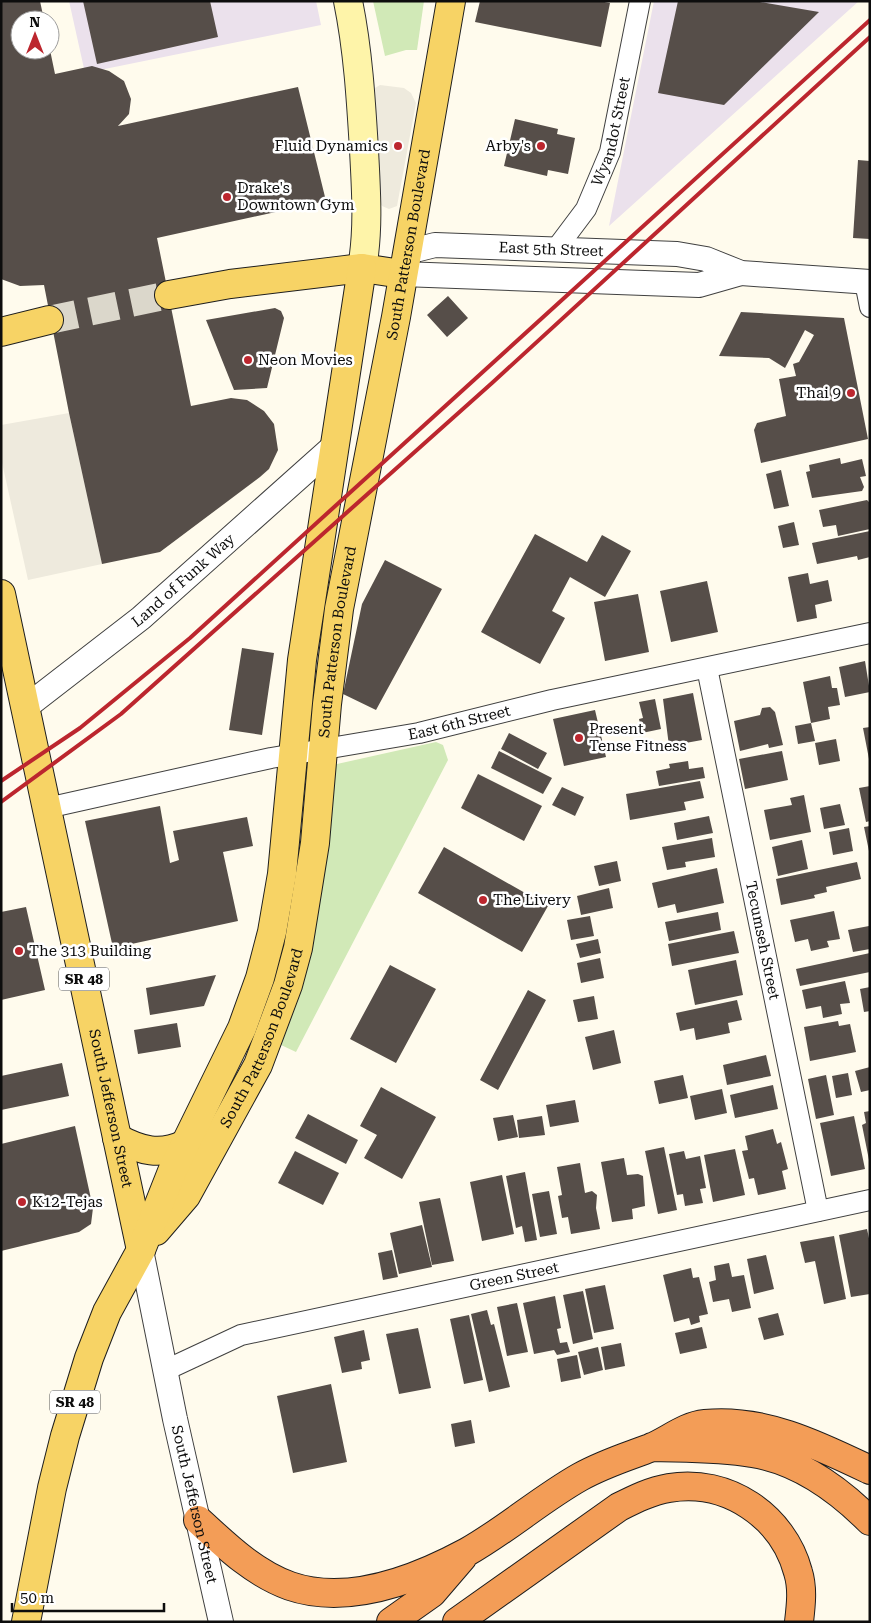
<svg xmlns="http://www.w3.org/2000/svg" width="871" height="1623" font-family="'Roboto Serif',serif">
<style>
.industrial{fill:#ebe1ec}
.green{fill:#d1e9b7}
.plaza{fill:#eeeadd}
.building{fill:#564e49}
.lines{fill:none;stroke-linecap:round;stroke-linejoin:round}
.primary-tunnel{stroke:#dbd7cb;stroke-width:28;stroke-dasharray:28 14;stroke-linecap:butt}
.minor-casing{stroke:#404040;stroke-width:22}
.tertiary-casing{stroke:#404040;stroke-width:26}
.secondary-casing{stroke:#2f2f2f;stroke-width:30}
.primary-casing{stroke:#1e1e1e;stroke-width:30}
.motorway-casing{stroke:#1e1e1e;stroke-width:30}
.minor{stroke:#fff;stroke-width:20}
.tertiary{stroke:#fff;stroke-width:24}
.secondary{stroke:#fef4a9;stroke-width:28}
.primary{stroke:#f7d365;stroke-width:28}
.motorway{stroke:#f39d57;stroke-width:28}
.rail{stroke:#bc262e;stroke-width:4}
.poi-dot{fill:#bc262e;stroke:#fff;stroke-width:2}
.labels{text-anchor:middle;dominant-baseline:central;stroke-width:5;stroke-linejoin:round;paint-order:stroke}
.shield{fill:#fff;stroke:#565656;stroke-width:1}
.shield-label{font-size:14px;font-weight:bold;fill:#0d0d0d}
.street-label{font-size:15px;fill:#0d0d0d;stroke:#fff}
.poi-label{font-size:15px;fill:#0d0d0d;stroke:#fff;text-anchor:start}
</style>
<rect width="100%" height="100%" fill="#fffbed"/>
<path class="industrial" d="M69 1H316L321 25 85 73Z
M654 1H859L609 226Z"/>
<path class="green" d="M373 1H424L417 50H406L385 56Z
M436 742 443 745 448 760 296 1052 281 1045 297 999 331 768 337 764Z"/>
<path class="plaza" d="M380 85 404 88 411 93 416 103 397 206 389 209 382 206 378 200 373 94 375 88Z
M69 413 102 564 28 580 1 458V425Z"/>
<path class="building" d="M1 1H40L44 20H20V50H50L55 74 92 66 109 71 124 81 131 99 129 114 118 126 298 87 326 201 157 238 191 406 231 398 247 400 264 411 274 424 278 450 269 469 260 477 160 552 102 564 69 413 44 285 20 286 1 279Z
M83 1H210L218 37 97 64Z
M480 1H599L610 3 601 47 475 22Z
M678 1H754L819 12 724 105 658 93Z
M515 119 558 129 557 134 575 138 568 174 548 170 547 176 504 166Z
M858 160 870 161V239L853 238Z
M448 296 468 318 447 337 427 315Z
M275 308 281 311 284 318 267 388 234 390 206 320Z
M741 312 844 318 868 439 761 463 754 430 757 423 786 416 779 379 796 376 793 364 799 362 814 335 805 330 785 368 769 358 719 356Z
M840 458 841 464 862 459 866 476 860 477 864 487 862 491 812 498 806 472 810 471 809 465Z
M781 470 789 506 774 509 766 474Z
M867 500 870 503V529L838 536 836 525 823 527 819 510Z
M794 522 799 545 783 548 778 526Z
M870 531V557L858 560 857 556 817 564 812 543Z
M535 534 587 562 602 535 631 551 605 597 570 577 552 611 565 618 540 664 481 632Z
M385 560 442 589 376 710 343 694 362 604Z
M808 573 810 584 828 580 832 601 815 605 817 618 797 622 788 577Z
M707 581 718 632 671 642 660 591Z
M638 594 649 652 605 661 594 602Z
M242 648 274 653 262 735 229 730Z
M865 661 870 692 845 697 839 667Z
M830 676 832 688H837L840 705 828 707 830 719 811 723 803 682Z
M693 693 702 740 669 746 663 699Z
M655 699 661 729 642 733 639 719 643 718 639 702Z
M770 707 775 712 783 745 769 748 768 744 740 751 734 721 760 715 762 708Z
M595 710 606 757 564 766 553 719Z
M811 723 815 741 798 744 795 726Z
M870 727V759H869L863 728Z
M509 733 547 753 538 769 501 749Z
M836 739 840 761 819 765 815 743Z
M499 751 552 778 543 794 491 768Z
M782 751 788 780 745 789 739 759Z
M688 761 689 769 703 767 705 778 659 786 656 771 670 768 669 764Z
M478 774 542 806 524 841 461 808Z
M700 781 704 798 684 802 686 810 630 820 626 794Z
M870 786V821L866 822 859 788Z
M562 787 584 797 575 816 552 805Z
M804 795 811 832 770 840 764 810 792 805 790 798Z
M840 804 845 825 824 829 820 808Z
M160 806 170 863 179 860 173 831 247 817 253 846 223 852 238 921 113 948 85 821Z
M709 816 713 833 677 840 674 823Z
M870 826V851H869L864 827Z
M849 828 853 851 833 855 829 832Z
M712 838 715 857 685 862 686 867 667 870 662 847Z
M802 840 808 869 778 876 772 847Z
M444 847 548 906 522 952 418 893Z
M617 861 621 881 599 886 594 866Z
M857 862 861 879 826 887 827 892 814 895 815 898 781 905 776 879Z
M717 868 724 903 677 913 675 904 658 908 652 883Z
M609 888 613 908 581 915 577 896Z
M26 907 45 990 1 1000V912Z
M834 911 840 939 827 941 829 947 811 951 808 939 795 942 790 920Z
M718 912 721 930 669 941 665 922Z
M590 916 594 936 571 940 567 920Z
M869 926 870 949 853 952 848 930Z
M734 931 739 953 672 966 668 944Z
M598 939 601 953 580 958 576 944Z
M870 953V972L800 986 796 969Z
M600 958 604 978 581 983 577 963Z
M736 960 743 995 695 1005 688 970Z
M390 965 436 989 396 1063 350 1039Z
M216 975 204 1006 150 1015 146 988Z
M845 981 850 1003 840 1004 842 1014 823 1018 821 1006 806 1009 802 990Z
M870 987V1011L864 1012 860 989Z
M528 990 546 1000 498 1090 480 1080Z
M594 996 598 1019 578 1022 573 1000Z
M737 1000 742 1020 728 1023 730 1033 696 1040 694 1028 680 1031 676 1013Z
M838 1021 839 1026 850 1024 856 1052 810 1061 804 1027Z
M177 1023 181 1047 138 1054 134 1030Z
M614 1030 621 1063 593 1070 585 1037Z
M766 1055 771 1076 727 1085 723 1065Z
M62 1063 69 1096 1 1110V1076Z
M870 1067V1090L861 1092 855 1071Z
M848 1073 852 1095 836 1098 832 1076Z
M683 1075 688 1098 659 1104 654 1081Z
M826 1075 834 1115 816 1119 808 1079Z
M773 1085 778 1109 735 1118 730 1095Z
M381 1087 436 1117 402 1179 364 1158 377 1135 360 1126Z
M722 1089 727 1113 695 1120 690 1096Z
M575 1100 579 1122 550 1127 546 1105Z
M870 1111V1160H869L862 1125 866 1123 864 1112Z
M308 1114 358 1140 346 1164 295 1138Z
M513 1115 518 1137 498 1141 493 1118Z
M542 1116 545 1135 519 1138 517 1120Z
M854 1116 865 1169 831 1176 820 1123Z
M75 1126 93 1208 91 1224 79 1232 1 1251V1144Z
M773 1129 777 1144 781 1142 788 1169 782 1171 786 1189 758 1195 754 1178 749 1179 742 1151 748 1150 745 1136Z
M664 1147 677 1210 658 1214 645 1151Z
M735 1149 745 1195 713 1202 704 1155Z
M295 1151 339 1173 323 1205 278 1183Z
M684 1151 686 1159 700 1156 706 1188 700 1189 703 1203 685 1206 683 1194 677 1195 669 1154Z
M624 1158 627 1175 638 1174 643 1176 645 1206 632 1209 633 1219 612 1222 601 1162Z
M580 1163 585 1193 592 1191 597 1195 596 1208 600 1229 571 1234 568 1217 562 1218 558 1196 562 1195 557 1167Z
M525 1172 537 1240 525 1242 522 1226 516 1228 506 1176Z
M502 1175 514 1234 482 1241 470 1182Z
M549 1191 557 1234 540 1237 532 1194Z
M440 1198 454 1261 432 1265 419 1202Z
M422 1225 432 1267 399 1274 390 1233Z
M867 1229 870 1243V1294L851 1297 839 1235Z
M834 1236 846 1299 824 1304 815 1261 805 1263 800 1242Z
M392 1250 398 1277 383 1280 378 1253Z
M766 1255 774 1289 754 1294 747 1259Z
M729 1263 732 1277 744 1275 751 1308 732 1312 729 1299 713 1302 709 1282 716 1280 714 1266Z
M691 1268 693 1278 699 1277 708 1314 699 1316 700 1322 691 1325 689 1318 674 1322 663 1275Z
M605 1285 614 1329 594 1333 585 1289Z
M583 1291 593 1339 573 1344 563 1295Z
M555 1296 561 1328 557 1329 560 1343 567 1342 570 1352 557 1355 554 1350 534 1354 523 1303Z
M517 1303 528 1352 507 1356 497 1307Z
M487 1310 491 1325 494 1324 510 1387 489 1392 471 1314Z
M778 1313 784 1335 764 1340 758 1318Z
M469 1315 483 1380 464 1384 450 1319Z
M702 1327 707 1348 680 1354 675 1333Z
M418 1328 431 1388 399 1394 386 1334Z
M364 1330 370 1360 361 1362 362 1369 342 1373 334 1337Z
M621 1343 625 1366 605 1370 601 1347Z
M598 1347 603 1370 584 1375 578 1352Z
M577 1355 581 1378 561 1382 557 1359Z
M331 1384 347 1462 293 1473 277 1396Z
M471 1420 475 1443 455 1447 451 1424Z"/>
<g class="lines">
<path class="primary-tunnel" d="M49 320 169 295"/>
<defs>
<g id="minor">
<path id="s1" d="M556 249 586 209 610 152 640 1"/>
<path d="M865 282 870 307"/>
<path id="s2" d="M707 668 818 1211"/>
<path id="s3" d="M47 808 271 758 419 733 552 700 870 633"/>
<path id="s4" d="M166 1370 241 1335 870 1200"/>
</g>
<g id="tertiary">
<path id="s5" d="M407 252 435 245 677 254 706 259 741 273 870 282"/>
<path d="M402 274 699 285 741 273"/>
<path id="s6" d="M26 707 141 618 335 445"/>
<path id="s7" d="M141 1250 175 1419 221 1622"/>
</g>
<path id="secondary" d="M348 1C358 50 361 100 364 150 366 189 369 229 362 268"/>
<g id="primary">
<path d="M169 295 230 284 362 268 402 274"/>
<path d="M1 332 49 320"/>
<path id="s8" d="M1 594 141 1250"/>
<path d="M117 1138C141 1151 160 1156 185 1144"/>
<path id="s9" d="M156 1231 186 1196 258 1065 288 985 298 948 315 843 327 704 339 609 396 317 451 1"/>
<path d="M26 1622 52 1488 65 1436 89 1358 107 1312 141 1250 173 1169 242 1028 260 978 272 932 282 874 302 660 362 268"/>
</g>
<path id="motorway" d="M652 1447C685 1448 719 1447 752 1453 797 1460 838 1489 870 1521
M198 1520C226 1546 254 1573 290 1586 348 1606 415 1580 467 1552 506 1530 541 1499 580 1477 603 1464 626 1457 650 1448 668 1441 684 1426 705 1424 763 1418 818 1445 870 1470
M391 1622 432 1593 462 1558
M457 1622 619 1507C635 1499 651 1491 669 1488 727 1478 783 1516 798 1572 803 1588 801 1605 799 1622"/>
</defs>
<use href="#minor" class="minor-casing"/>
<use href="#tertiary" class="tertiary-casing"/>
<use href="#secondary" class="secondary-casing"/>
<use href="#primary" class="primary-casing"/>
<use href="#motorway" class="motorway-casing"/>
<use href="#minor" class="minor"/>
<use href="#tertiary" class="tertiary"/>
<use href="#secondary" class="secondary"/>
<use href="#primary" class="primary"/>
<use href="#motorway" class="motorway"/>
<path class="rail" d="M1 781 80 728 190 638 870 20
M1 802 121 714 492 383 870 37"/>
</g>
<g class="poi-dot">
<circle cx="398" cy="146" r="5"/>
<circle cx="541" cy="146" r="5"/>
<circle cx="227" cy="197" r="5"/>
<circle cx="248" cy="360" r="5"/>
<circle cx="851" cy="393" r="5"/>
<circle cx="579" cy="738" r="5"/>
<circle cx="483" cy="900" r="5"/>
<circle cx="19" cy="951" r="5"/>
<circle cx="22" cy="1202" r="5"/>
</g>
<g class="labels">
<g class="shield">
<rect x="59" y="967.5" width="50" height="23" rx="4"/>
<rect x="50" y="1390.5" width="50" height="23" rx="4"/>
</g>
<g class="shield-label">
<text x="84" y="979">SR 48</text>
<text x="75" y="1402">SR 48</text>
</g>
<g class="street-label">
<text stroke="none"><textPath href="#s1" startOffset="132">Wyandot Street</textPath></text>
<text stroke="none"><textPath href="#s9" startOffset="1032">South Patterson Boulevard</textPath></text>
<text stroke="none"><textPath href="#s5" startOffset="145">East 5th Street</textPath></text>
<text stroke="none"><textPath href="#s6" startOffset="202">Land of Funk Way</textPath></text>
<text stroke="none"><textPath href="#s9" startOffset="628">South Patterson Boulevard</textPath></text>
<text stroke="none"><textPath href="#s3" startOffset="421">East 6th Street</textPath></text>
<text stroke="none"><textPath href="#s2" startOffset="278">Tecumseh Street</textPath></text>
<text stroke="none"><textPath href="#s9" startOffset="222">South Patterson Boulevard</textPath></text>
<text stroke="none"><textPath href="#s8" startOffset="526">South Jefferson Street</textPath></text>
<text stroke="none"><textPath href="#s4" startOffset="362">Green Street</textPath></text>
<text stroke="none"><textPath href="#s7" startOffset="260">South Jefferson Street</textPath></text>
</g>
<g class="poi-label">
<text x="388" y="146" text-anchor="end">Fluid Dynamics</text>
<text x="531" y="146" text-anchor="end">Arby's</text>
<text x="237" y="188">Drake's<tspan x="237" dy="17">Downtown Gym</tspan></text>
<text x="258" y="360">Neon Movies</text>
<text x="841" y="393" text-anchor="end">Thai 9</text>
<text x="589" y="729">Present<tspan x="589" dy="17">Tense Fitness</tspan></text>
<text x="493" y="900">The Livery</text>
<text x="29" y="951">The 313 Building</text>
<text x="32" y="1202">K12-Tejas</text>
</g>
</g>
<rect width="871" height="1623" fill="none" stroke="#0d0d0d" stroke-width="5"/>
<g transform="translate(35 35)"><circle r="24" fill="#ffffff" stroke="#9e9e9e"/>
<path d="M0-4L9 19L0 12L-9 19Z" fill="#bc262e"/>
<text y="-8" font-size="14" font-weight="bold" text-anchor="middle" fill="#0d0d0d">N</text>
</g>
<path d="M12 1603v8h152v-8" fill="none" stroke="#0d0d0d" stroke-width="2.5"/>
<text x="20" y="1603" font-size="15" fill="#0d0d0d" stroke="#ffffff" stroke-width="4" paint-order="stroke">50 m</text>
</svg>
